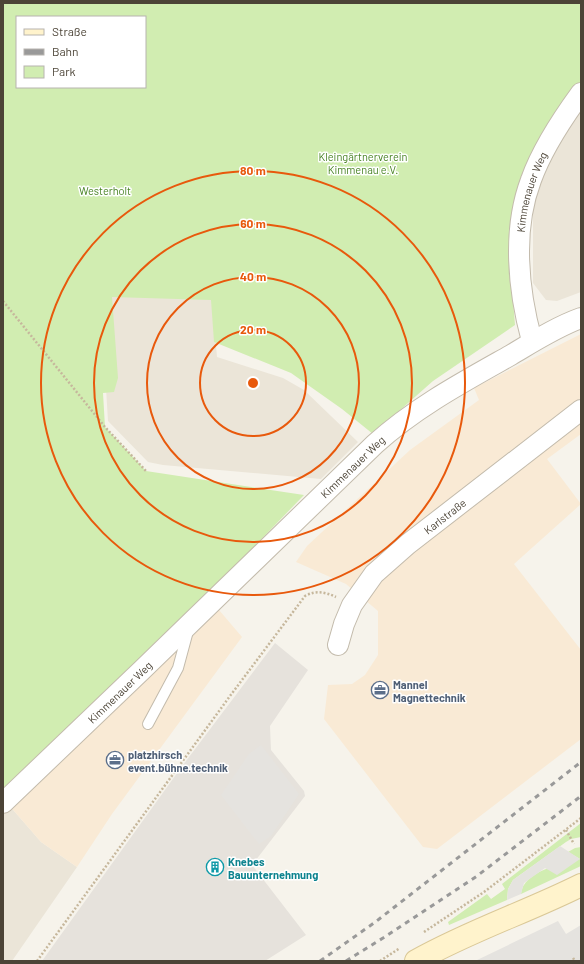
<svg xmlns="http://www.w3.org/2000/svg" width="584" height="964" font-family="Barlow,sans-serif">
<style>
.residential{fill:#ebe5d8}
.commercial{fill:#f9ead5}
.industrial{fill:#e6e2dc}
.green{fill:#d1edb1;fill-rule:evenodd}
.parking{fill:#e5e3df}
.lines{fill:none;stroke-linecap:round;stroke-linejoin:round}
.lane-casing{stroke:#c3bbac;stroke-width:12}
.street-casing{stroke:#c3bbac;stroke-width:22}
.secondary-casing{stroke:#dac897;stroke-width:24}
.path{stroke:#c6b79c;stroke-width:2.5;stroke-dasharray:2 2;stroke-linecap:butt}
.lane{stroke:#fff;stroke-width:10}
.street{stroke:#fff;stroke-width:20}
.secondary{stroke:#fff3cc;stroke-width:22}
.rail{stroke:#999;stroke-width:3;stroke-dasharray:5 5;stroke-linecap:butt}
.ring{fill:none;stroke:#e8590c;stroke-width:2}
.labels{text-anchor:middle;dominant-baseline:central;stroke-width:3;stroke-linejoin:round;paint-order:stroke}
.park-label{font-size:11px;fill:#488324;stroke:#fff}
.street-label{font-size:11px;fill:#4c4437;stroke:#fff}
.service-label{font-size:11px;font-weight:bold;fill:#4e5e75;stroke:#fff;text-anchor:start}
.culture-label{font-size:11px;font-weight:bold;fill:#0d838f;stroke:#fff;text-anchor:start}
.centre{fill:#e8590c;stroke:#fff;stroke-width:2}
.ring-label{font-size:12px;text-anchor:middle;font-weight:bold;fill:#e8590c;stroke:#fff;stroke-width:3;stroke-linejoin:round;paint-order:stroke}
</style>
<rect width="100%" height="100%" fill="#f6f3eb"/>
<path class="residential" d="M581 101V292L557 301 546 300 533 283V195Z
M209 265 217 357 283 378 304 390 358 442 321 479 163 465 148 462 108 421 99 273Z
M8 804 41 842 77 867 12 961H3V809Z"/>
<path class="commercial" d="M581 334V434L547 459 581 504 514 564 581 650V739L437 849 423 847 324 719 328 685 352 684 365 675 378 655V611L346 584 296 562 307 546 410 450 479 400 474 388Z
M219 610 242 637 112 814 77 867 41 842 8 804Z"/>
<path class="industrial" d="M275 643 308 670 270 726 271 750 304 791 305 796 252 865 306 935 265 961H42L180 769Z"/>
<path class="green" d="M3 3H581V81L571 92 509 249 515 325 433 381 373 434 342 409 291 373 214 342 211 300 112 297 118 378 114 392 103 393 105 427 146 471 304 495 141 664 3 795ZM17 17H145V87H17Z
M581 823V837L571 839 566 842 513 880 508 889 507 900 449 925 448 922 487 894 491 899 505 889 502 884Z
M581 847V866L521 894C523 871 561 864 580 859L568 852 575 848Z"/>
<path class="parking" d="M261 745 299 794 271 836 259 844 221 795 249 754Z
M560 846 580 859 557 875 545 868 524 883 521 894 507 900 508 889 513 880Z
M558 921 566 934 581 925V961H475Z"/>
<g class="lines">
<defs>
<path id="lane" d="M148 724 178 668 188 631"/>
<g id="street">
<path id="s1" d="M532 341C518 290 512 230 531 180 542 149 562 119 581 93"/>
<path id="s2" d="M338 645 344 624 352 605 374 574 408 544 581 410"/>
<path id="s3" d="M3 803 142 670 375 444C416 407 463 382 511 355 533 342 556 327 581 318"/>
</g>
<path id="secondary" d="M416 961C469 931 527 912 581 885"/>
</defs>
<use href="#lane" class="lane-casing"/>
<use href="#street" class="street-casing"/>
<use href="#secondary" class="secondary-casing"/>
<path class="path" d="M3 301 105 427 146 471
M566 830 574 844
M424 932 484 892 581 818
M573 958 575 961
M37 961 230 696 305 596C316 590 325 592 336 597
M380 961 400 948"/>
<use href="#lane" class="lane"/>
<use href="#street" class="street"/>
<use href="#secondary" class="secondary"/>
<path class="rail" d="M320 961 374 923 581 762
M346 961 383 938 477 876 581 796"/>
</g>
<g class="ring">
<circle cx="253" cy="383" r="53"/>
<circle cx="253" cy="383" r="106"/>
<circle cx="253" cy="383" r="159"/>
<circle cx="253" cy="383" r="212"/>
</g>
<defs>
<symbol id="office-ring" viewBox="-11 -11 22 22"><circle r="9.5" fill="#fff" stroke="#5c6f8a" stroke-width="1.5"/><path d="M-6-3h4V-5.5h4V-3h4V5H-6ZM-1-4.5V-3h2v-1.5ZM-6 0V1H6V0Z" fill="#5c6f8a"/></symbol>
<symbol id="building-ring" viewBox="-11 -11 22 22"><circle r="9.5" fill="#fff" stroke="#0f9aa8" stroke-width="1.5"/><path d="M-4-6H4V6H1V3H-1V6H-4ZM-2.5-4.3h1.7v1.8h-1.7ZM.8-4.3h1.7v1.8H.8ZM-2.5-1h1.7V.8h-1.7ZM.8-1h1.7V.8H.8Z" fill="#0f9aa8"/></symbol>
</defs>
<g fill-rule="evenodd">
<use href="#office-ring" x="370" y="680" width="20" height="20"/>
<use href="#office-ring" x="105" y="750" width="20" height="20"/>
<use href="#building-ring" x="205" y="857" width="20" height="20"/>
</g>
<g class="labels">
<g class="park-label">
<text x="363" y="156">Kleingärtnerverein<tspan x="363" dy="13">Kimmenau e.V.</tspan></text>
<text x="105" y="190">Westerholt</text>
</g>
<g class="street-label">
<text stroke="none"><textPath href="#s1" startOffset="152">Kimmenauer Weg</textPath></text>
<text stroke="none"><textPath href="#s3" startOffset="485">Kimmenauer Weg</textPath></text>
<text stroke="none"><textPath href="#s2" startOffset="172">Karlstraße</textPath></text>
<text stroke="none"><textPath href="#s3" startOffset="161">Kimmenauer Weg</textPath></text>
</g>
<g class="service-label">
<text x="393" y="684">Mannel<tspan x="393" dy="13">Magnettechnik</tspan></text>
<text x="128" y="754">platzhirsch<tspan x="128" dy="13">event.bühne.technik</tspan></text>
</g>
<g class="culture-label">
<text x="228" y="861">Knebes<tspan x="228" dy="13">Bauunternehmung</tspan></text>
</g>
</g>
<circle cx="253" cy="383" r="6" class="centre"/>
<g class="ring-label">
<text x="253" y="175">80 m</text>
<text x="253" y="228">60 m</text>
<text x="253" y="281">40 m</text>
<text x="253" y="334">20 m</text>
</g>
<rect width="584" height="964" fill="none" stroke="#4c4437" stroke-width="8"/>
<rect x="16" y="16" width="130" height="72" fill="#ffffff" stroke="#b7b4af"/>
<rect x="24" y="29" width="20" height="6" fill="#fff3cc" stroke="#b7b4af"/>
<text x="52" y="36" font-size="12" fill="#4c4437">Straße</text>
<rect x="24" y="49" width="20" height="6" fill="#999999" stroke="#b7b4af"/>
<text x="52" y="56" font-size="12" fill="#4c4437">Bahn</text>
<rect x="24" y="66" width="20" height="12" fill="#d1edb1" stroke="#b7b4af"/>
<text x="52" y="76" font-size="12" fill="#4c4437">Park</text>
</svg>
